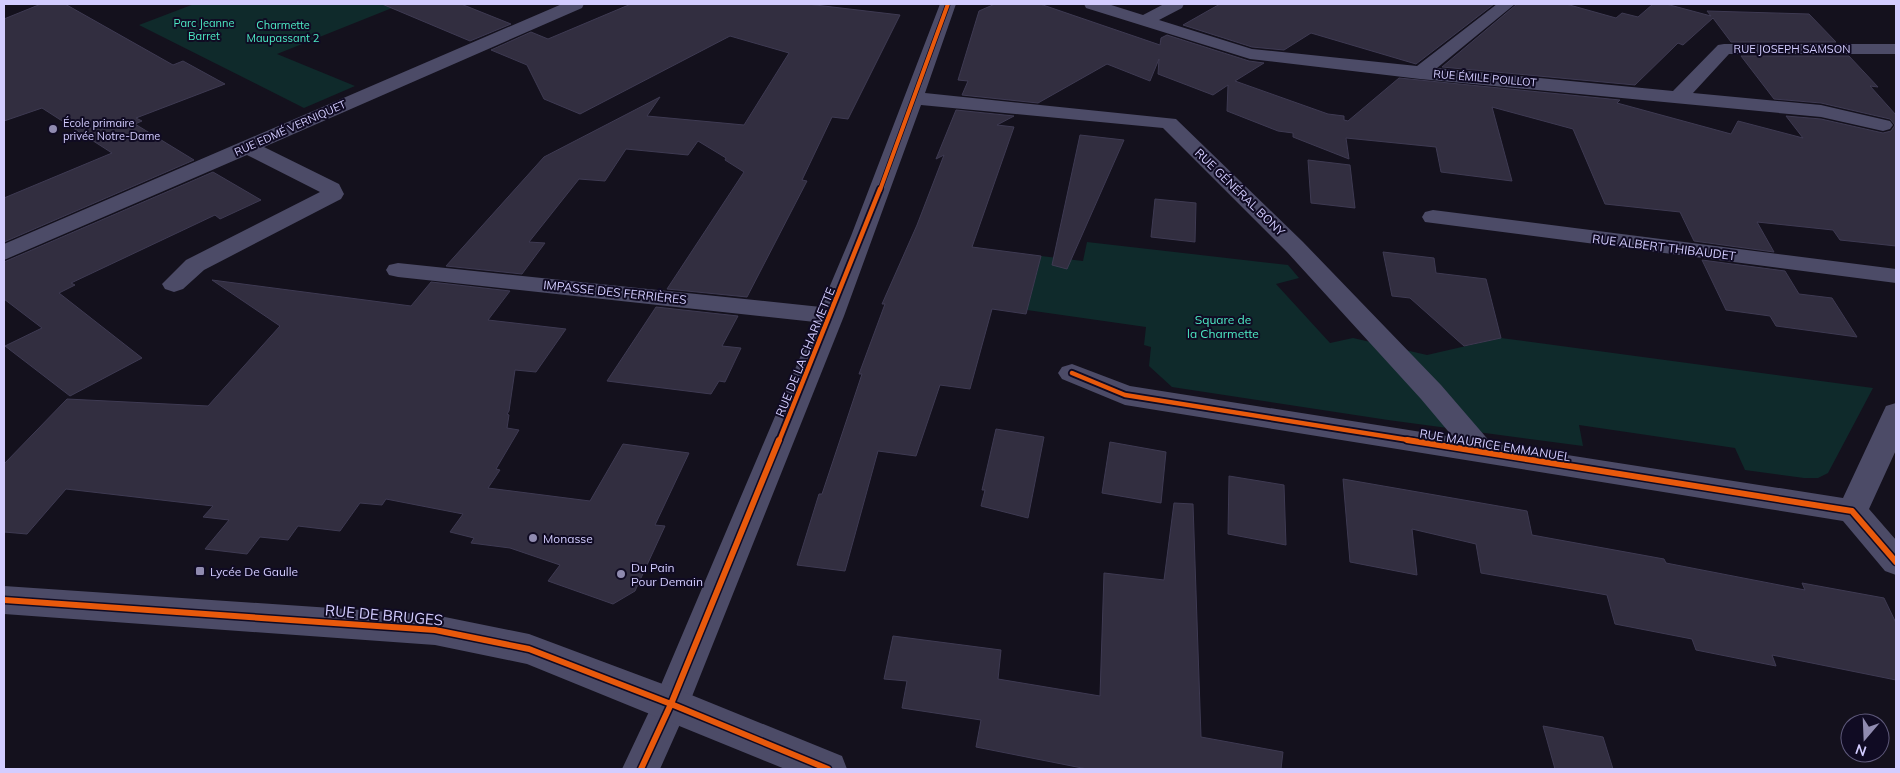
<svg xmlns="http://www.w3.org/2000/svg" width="1900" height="773" font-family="Mulish,sans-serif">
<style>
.green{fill:#0f2a2b}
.building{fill:#322e40;stroke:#3e3a52}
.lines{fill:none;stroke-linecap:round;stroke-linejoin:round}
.minor{fill:#4c4b67;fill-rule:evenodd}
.tertiary{fill:#4c4b67;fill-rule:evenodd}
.cycleway-far2-casing{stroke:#100b23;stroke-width:5.5}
.cycleway-far1-casing{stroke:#100b23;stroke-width:8}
.cycleway-casing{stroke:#100b23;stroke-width:9}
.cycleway-far2{stroke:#e8590c;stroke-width:4}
.cycleway-far1{stroke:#e8590c;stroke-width:4.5}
.cycleway{stroke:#e8590c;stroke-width:6}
.poi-dot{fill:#908bb0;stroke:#100b23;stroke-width:2}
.labels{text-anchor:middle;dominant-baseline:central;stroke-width:4;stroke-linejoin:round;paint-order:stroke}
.far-park-label{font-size:11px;fill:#4debc5;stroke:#100b23}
.far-street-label{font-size:11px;fill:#d3cdff;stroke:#100b23}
.far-poi-label{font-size:11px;fill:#d3cdff;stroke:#100b23;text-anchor:start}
.street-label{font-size:12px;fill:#d3cdff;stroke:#100b23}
.park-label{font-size:12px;fill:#4debc5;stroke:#100b23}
.poi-label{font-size:12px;fill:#d3cdff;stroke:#100b23;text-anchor:start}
.near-street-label{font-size:15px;fill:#d3cdff;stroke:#100b23}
</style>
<rect width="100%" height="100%" fill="#14111d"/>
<path class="green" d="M194 4H402L277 54 355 86 304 108 139 25Z
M1087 242 1288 265 1299 278 1276 284 1330 343 1353 338 1427 355 1501 338 1873 388 1828 473 1818 478H1804L1745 470 1735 448 1579 425 1583 446 1388 420 1172 387 1149 366 1151 347 1144 345 1146 327 1027 310 1041 256 1083 261Z"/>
<path class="building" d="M41 4H65L173 65 183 61 225 84 136 118 142 121 135 124 194 160 4 242V198L112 153 42 108 4 121V19Z
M382 4H461L511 24 470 41Z
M631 4H807L900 15 848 119 832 117 802 180 807 181 747 297 667 289 744 172 725 160 726 158 698 141 688 155 626 149 605 181 579 179 529 242 545 243 522 274 446 266 544 157 660 97 647 116 744 125 789 53 730 36 580 114 544 99 527 65 491 50 531 32 548 39Z
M995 4H1040L1160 45 1161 38 1167 35 1249 61 1264 63 1235 81 1328 114 1344 116V120L1348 121 1399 78 1620 100 1617 103 1731 134 1738 121 1803 138 1786 116 1821 119 1883 133 1891 131 1895 125 1890 119 1821 103 1774 99 1741 56H1849L1878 87 1870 86 1896 115V246L1840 240 1833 230 1757 222 1774 252 1694 241 1680 212 1605 204 1573 129 1492 107 1512 181 1441 172 1436 147 1346 138 1349 159 1293 137V133L1278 131 1227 111 1228 85 1213 95 1158 74 1159 59 1150 81 1107 64 1038 103 962 95 968 81 958 80 979 11Z
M1220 4H1494L1416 64 1311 33 1284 50 1252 47 1183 25Z
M1517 4H1566L1616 18 1622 13 1638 17 1653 4H1666L1711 16 1707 11 1809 14 1836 42H1731L1713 18 1683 45 1678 43 1635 85 1442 67Z
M956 110 1014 116 997 125 1014 127 972 247 1041 256 1026 314 992 309 970 389 940 385 916 456 878 451 845 571 797 565 819 494H822L862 374H859L885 304H882L917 225 944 155 936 159Z
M1080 135 1124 140 1067 269 1052 265Z
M1308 160 1350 165 1355 208 1311 203Z
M213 172 261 200 220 219 215 215 71 283 75 285 59 293 142 358 70 396 5 346 42 328 4 299V262Z
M1155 199 1196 203 1195 242 1151 237Z
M1383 252 1434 258 1436 273 1486 279 1501 338 1464 346 1410 298 1392 296Z
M1702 260 1785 271 1799 294 1832 298 1857 337 1776 326 1770 316 1726 310Z
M212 280 411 306 431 282 510 291 488 320 566 329 536 372 515 370 509 411 507 414 509 415 507 428 519 430 496 469 500 470 488 488 590 501 623 444 689 453 655 525 665 526 635 591 613 604 548 581 560 565 510 548 471 543 474 538 450 532 463 514 386 499 382 505 360 503 340 531 298 526 288 540 260 537 247 554 205 549 229 520 203 517 213 506 66 489 27 534 4 532V464L67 399 208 406 280 326Z
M656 307 738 316 722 346 741 348 725 382 719 381 711 394 607 381Z
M996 429 1044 437 1028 518 981 506 985 490H982Z
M1110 442 1166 452 1161 503 1102 493Z
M1229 476 1284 485 1286 545 1228 534Z
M1343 479 1527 511 1532 535 1664 559 1666 563 1805 590 1802 583 1884 598 1896 623V680L1772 655 1776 666 1696 650 1692 639 1615 624 1607 595 1481 573 1476 544 1412 529 1417 575 1350 562Z
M1174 503 1193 504 1201 737 1283 752 1281 769H1087L976 747 981 720 902 708 907 681 884 679 893 636 1001 650 998 679 1100 696 1104 573 1164 580Z
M1543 726 1603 737 1613 769H1555Z"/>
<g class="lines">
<path class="minor" d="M562 4H584L582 8 264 147 339 184 344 194 341 199 204 270 183 289 174 292 165 289 162 284 186 260 320 192 247 155 4 260V244Z
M940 4H956L925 93 1176 119 1303 242 1441 385 1491 443 1843 498 1886 406 1896 403V450L1869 509 1896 540V575L1885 571 1843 521 1125 405 1062 379 1058 373 1062 367 1072 364 1130 386 1453 437 1421 399 1287 252 1163 128 921 105 844 316 689 704 660 769H622L655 699 815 322 398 277 389 275 386 270 389 265 398 263 821 307 851 236Z
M1084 4H1108L1143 15 1164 4H1184L1182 8 1159 20 1252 49 1417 66 1497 4H1515L1437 68 1673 91 1718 45 1724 44H1896V54H1729L1693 93 1821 105 1890 121 1893 125 1890 129 1883 131 1821 117 1420 79 1250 59 1086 8Z
M1433 210 1896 269V283L1425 222 1422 217 1425 212Z"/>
<path class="tertiary" d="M4 586 435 615 529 634 684 692 842 756 847 769H785L527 664 435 645 4 614Z"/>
<defs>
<path id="cycleway-far2" d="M880 190 948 4"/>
<path id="cycleway-far1" d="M1072 373 1125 395 1415 441
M779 441 880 189"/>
<path id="cycleway" d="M1407 440 1852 511 1896 562
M4 600 435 630 529 649 671 704 828 769
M641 769 671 704 779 440"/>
</defs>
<use href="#cycleway-far2" class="cycleway-far2-casing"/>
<use href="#cycleway-far1" class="cycleway-far1-casing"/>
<use href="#cycleway" class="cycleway-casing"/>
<use href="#cycleway-far2" class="cycleway-far2"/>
<use href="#cycleway-far1" class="cycleway-far1"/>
<use href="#cycleway" class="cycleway"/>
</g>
<g class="poi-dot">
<circle cx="53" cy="129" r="5"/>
<circle cx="533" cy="538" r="5"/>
<rect x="195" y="566" width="10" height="10" rx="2.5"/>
<circle cx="621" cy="574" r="5"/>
</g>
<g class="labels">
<g class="far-park-label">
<text x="204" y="23">Parc Jeanne<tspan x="204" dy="13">Barret</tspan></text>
<text x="283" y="25">Charmette<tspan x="283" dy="13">Maupassant 2</tspan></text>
</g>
<g class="far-street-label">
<text x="1792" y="49">RUE JOSEPH SAMSON</text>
<text transform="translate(1485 78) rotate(5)">RUE ÉMILE POILLOT</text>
<text transform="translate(290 128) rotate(-24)">RUE EDMÉ VERNIQUET</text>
</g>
<g class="far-poi-label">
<text x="63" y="123">École primaire<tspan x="63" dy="13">privée Notre-Dame</tspan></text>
</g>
<g class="street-label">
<text transform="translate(1240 192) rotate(44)">RUE GÉNÉRAL BONY</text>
<text transform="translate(1664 247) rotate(7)">RUE ALBERT THIBAUDET</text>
<text transform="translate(615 292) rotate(6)">IMPASSE DES FERRIÈRES</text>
<text transform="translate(805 352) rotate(-68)">RUE DE LA CHARMETTE</text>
<text transform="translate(1495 445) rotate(9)">RUE MAURICE EMMANUEL</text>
</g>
<g class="park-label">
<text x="1223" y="319">Square de<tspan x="1223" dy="14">la Charmette</tspan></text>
</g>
<g class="poi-label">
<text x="543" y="538">Monasse</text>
<text x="631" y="567">Du Pain<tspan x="631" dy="14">Pour Demain</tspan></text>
<text x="210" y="571">Lycée De Gaulle</text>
</g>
<g class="near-street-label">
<text transform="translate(384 615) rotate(5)">RUE DE BRUGES</text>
</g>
</g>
<rect width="1900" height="773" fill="none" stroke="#d3cdff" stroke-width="10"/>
<g transform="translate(1865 738) rotate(199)"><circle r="24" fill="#100b23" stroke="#5e597b"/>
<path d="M0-4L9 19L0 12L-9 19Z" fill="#908bb0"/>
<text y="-8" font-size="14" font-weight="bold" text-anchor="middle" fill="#d3cdff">N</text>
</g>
</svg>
